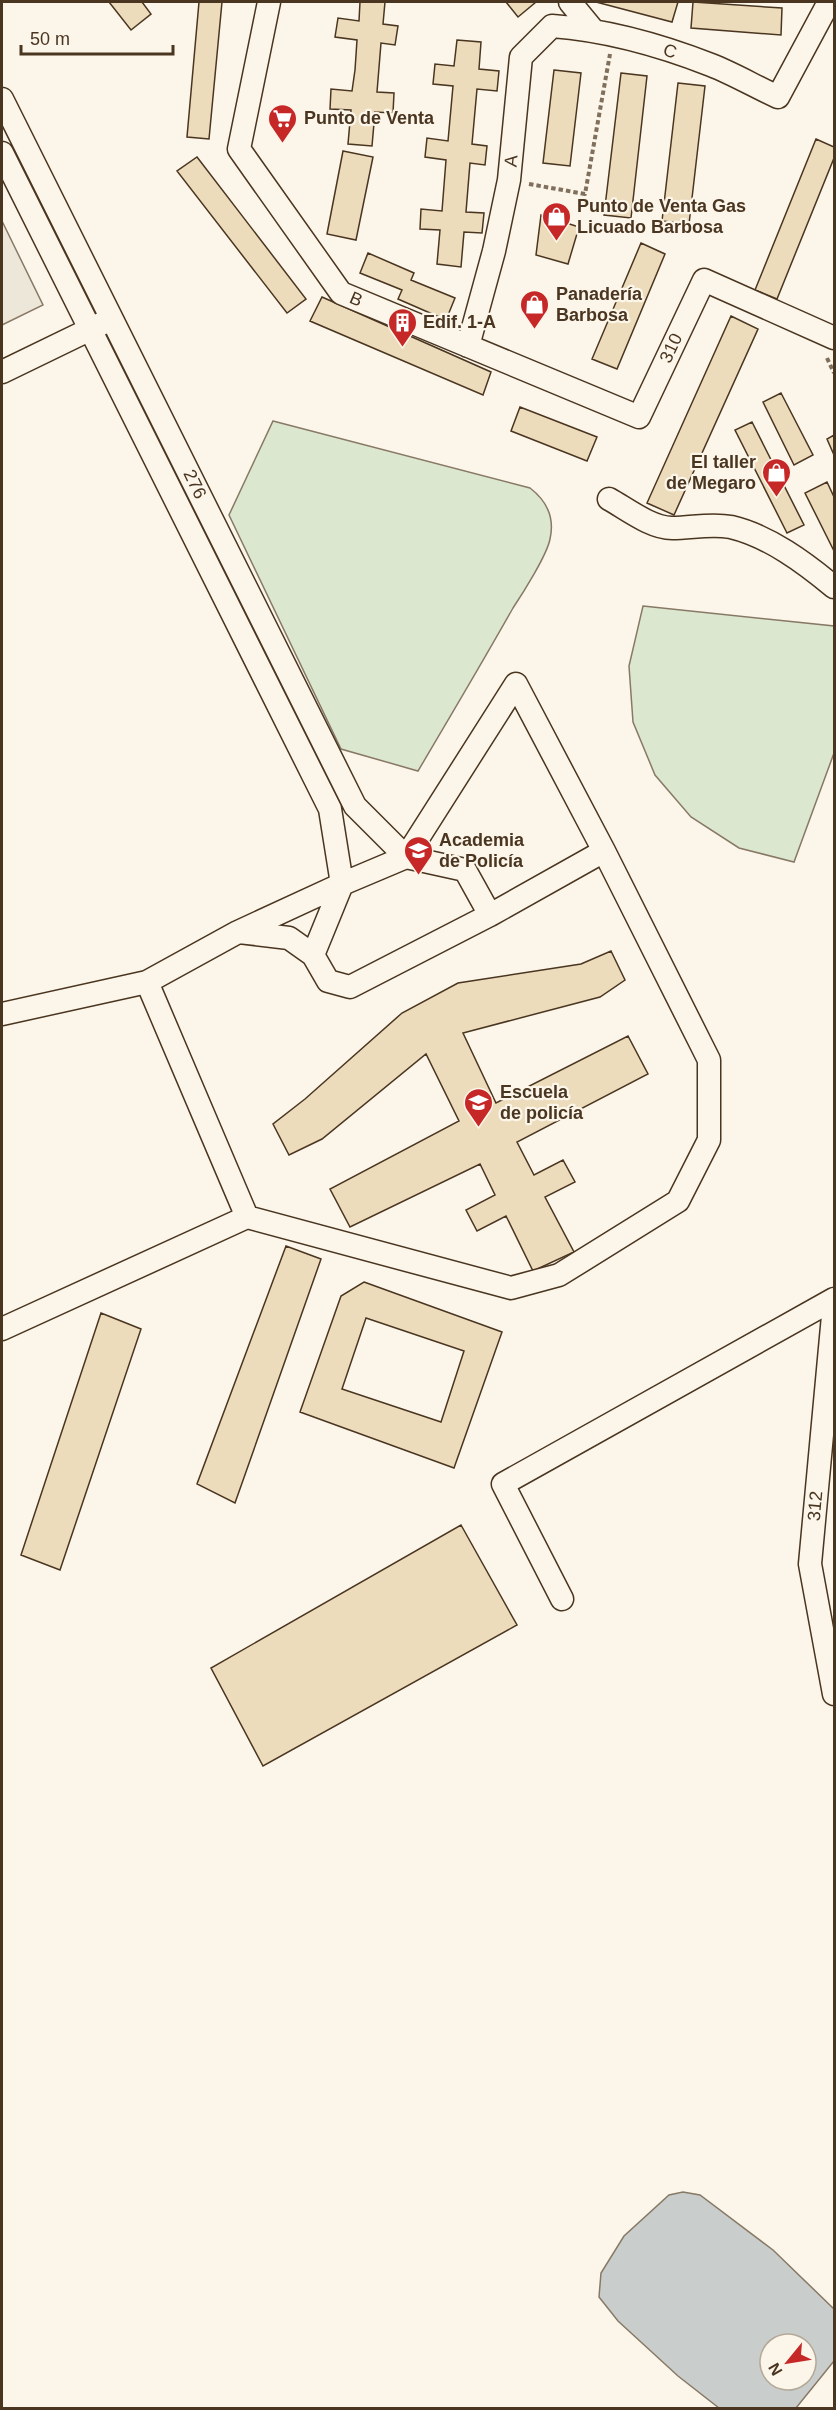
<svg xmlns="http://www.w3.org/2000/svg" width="836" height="2410" font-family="Arial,sans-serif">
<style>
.green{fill:#dce7d0;stroke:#887966;stroke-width:1.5}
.parking{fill:#ede7d9;stroke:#887966;stroke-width:1.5}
.water{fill:#c9cecd;stroke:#887966;stroke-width:1.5;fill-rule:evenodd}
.building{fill:#ecdcbc;stroke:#4a3520;stroke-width:1.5;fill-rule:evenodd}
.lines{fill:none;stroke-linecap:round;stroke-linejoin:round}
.minor-casing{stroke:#4a3520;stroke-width:25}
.path{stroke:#7f6f5c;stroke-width:4;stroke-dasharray:4.5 3;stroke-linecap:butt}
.minor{stroke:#fbf6e9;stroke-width:22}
.labels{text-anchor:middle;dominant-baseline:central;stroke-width:4.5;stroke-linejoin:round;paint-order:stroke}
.street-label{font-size:18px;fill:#4a3520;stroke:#fbf6e9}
.poi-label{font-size:18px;font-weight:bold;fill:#4a3520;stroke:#fbf6e9;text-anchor:start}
</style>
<rect width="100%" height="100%" fill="#fbf6e9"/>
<path class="green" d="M273 421 530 488C547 501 555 517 550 539 547 555 523 593 513 608 482 663 450 717 418 771L341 749 229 515Z
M643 606 834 626V753L794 862 739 848 691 817 655 775 633 722 629 666Z"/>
<path class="parking" d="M2 221 43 305 2 325Z"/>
<path class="water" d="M683 2192 700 2195 773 2250 834 2309V2361L796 2408H719L678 2376 618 2321 599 2297 601 2273 624 2236 669 2195ZM770 2344H806V2380H770Z"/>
<path class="building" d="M109 2H142L151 14 131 30Z
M199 2H222L209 139 187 137Z
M360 2H385L383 24 398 26 395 45 381 43 377 92 394 93 393 113 375 112 372 146 348 144 351 110 330 109 331 89 352 91 355 70 357 40 335 37 338 18 359 21Z
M506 2H536L518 17Z
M596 2H678L672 22Z
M693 2 782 8 781 35 691 28Z
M457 40 481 42 479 69 499 71 497 91 477 89 472 144 487 146 485 165 470 163 466 212 484 213 482 233 464 232 461 267 437 264 440 230 420 229 421 209 442 211 446 160 425 157 427 138 448 141 453 86 433 84 435 64 454 66Z
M554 70 581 73 570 166 543 163Z
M621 73 647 76 631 218 604 215Z
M678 83 705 86 689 224 662 221Z
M816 139 834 147V158L777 299 755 290Z
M343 151 373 157 356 240 327 234Z
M197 157 306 299 287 313 177 171Z
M541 215 579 227 568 264 536 255Z
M641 243 665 254 617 369 592 359Z
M368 253 414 273 411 280 455 298 446 320 398 299 402 290 360 273Z
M322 297 491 372 483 395 310 321Z
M731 316 758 329 674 515 647 503Z
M781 393 813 455 794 465 763 402Z
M520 407 597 437 587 461 511 431Z
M752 422 804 525 787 533 735 430Z
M834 435V455L827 439Z
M827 482 834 497V551L805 493Z
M611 951 625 980 600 997 463 1033 496 1103 628 1036 648 1074 517 1142 534 1175 563 1160 575 1182 545 1197 574 1252 533 1271 506 1216 477 1231 466 1210 495 1195 480 1164 350 1227 330 1189 459 1121 426 1054 322 1139 289 1155 273 1124 305 1099 402 1013 458 983 581 964Z
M286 1246 321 1259 235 1503 197 1484Z
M364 1282 502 1332 454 1468 300 1412 341 1296ZM366 1318 464 1351 441 1422 342 1389Z
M101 1313 141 1329 60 1570 21 1555Z
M461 1525 517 1625 263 1766 211 1668Z"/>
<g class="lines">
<defs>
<path id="minor" d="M269 2 239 149 341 293 639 417 704 280 834 338
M570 2 593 30
M2 99 355 806 406 857 516 684 604 851 709 1060V1140L678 1201 559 1275 511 1288 247 1217 2 1329
M2 153 330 809 342 884 238 932 147 982 2 1014
M468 346 494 251 509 180 521 57 552 26C606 30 660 45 711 65 734 74 756 87 778 97L829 2
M2 372 103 323
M609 499C627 509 651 528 672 528 692 528 711 523 731 527 769 536 805 563 834 587
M490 915 465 870 406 857 342 884 313 955 328 981 350 987 490 915 604 851
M239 932 289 938 313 955
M147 982 247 1217
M834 1305 810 1564 834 1694
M562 1599 503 1484 834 1299"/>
</defs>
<use href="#minor" class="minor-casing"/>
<path class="path" d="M529 184 585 194 610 54
M827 358 834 373"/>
<use href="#minor" class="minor"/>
</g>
<defs>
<symbol id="supermarket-pin" viewBox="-11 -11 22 30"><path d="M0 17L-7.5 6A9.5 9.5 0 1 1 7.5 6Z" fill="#c62828" stroke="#fbf6e9"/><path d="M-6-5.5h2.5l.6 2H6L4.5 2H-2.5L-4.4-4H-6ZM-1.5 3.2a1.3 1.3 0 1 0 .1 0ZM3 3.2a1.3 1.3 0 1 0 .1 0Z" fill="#fff"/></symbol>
<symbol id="shop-pin" viewBox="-11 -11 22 30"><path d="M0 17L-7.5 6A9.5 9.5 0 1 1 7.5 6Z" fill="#c62828" stroke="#fbf6e9"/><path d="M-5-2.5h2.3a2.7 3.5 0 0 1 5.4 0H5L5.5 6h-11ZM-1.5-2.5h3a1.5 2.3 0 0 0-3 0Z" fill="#fff"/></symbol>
<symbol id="building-pin" viewBox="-11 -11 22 30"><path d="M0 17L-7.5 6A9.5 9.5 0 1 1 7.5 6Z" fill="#c62828" stroke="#fbf6e9"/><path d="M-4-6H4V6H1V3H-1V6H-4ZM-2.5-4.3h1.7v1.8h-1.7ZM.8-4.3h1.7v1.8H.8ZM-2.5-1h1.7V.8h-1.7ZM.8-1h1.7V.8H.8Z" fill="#fff"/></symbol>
<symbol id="university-pin" viewBox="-11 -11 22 30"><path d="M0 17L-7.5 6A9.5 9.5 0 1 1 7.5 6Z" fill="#c62828" stroke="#fbf6e9"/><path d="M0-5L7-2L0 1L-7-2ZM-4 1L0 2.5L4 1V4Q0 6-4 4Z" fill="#fff"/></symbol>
<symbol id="school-pin" viewBox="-11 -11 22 30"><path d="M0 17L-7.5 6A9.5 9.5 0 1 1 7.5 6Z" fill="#c62828" stroke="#fbf6e9"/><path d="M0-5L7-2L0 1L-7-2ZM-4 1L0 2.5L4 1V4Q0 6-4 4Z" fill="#fff"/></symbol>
</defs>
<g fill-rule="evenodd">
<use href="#supermarket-pin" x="266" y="102" width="33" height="45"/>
<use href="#shop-pin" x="540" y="200" width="33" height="45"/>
<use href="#shop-pin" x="518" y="288" width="33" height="45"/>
<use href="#building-pin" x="386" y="306" width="33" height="45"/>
<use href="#shop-pin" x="760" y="456" width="33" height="45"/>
<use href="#university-pin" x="402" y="834" width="33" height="45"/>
<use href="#school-pin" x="462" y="1086" width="33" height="45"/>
</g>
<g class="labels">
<g class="street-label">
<text transform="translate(670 51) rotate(18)">C</text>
<text transform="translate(511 161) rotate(-85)">A</text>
<text transform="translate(356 299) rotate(23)">B</text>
<text transform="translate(671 348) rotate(-65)">310</text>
<text transform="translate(195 484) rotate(64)">276</text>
<text transform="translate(815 1506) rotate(-85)">312</text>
</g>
<g class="poi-label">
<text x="304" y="118">Punto de Venta</text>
<text x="577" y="206">Punto de Venta Gas<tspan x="577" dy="21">Licuado Barbosa</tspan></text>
<text x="556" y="294">Panadería<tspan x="556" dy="21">Barbosa</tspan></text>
<text x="423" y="322">Edif. 1-A</text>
<text x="756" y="462" text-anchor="end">El taller<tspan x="756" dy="21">de Megaro</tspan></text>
<text x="439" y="840">Academia<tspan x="439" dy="21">de Policía</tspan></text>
<text x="500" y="1092">Escuela<tspan x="500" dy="21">de policía</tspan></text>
</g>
</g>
<rect width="836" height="2410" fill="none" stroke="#4a3520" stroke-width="6"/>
<g transform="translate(788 2362) rotate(240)"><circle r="28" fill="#fbf6e9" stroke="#b4a999" stroke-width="1.5"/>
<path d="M0-4.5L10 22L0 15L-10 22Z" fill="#c62828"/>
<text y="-9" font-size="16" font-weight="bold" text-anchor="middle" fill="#4a3520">N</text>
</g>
<path d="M21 45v9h152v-9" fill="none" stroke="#4a3520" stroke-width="3"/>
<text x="30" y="45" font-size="18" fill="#4a3520" stroke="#fbf6e9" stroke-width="4.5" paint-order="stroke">50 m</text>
</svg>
